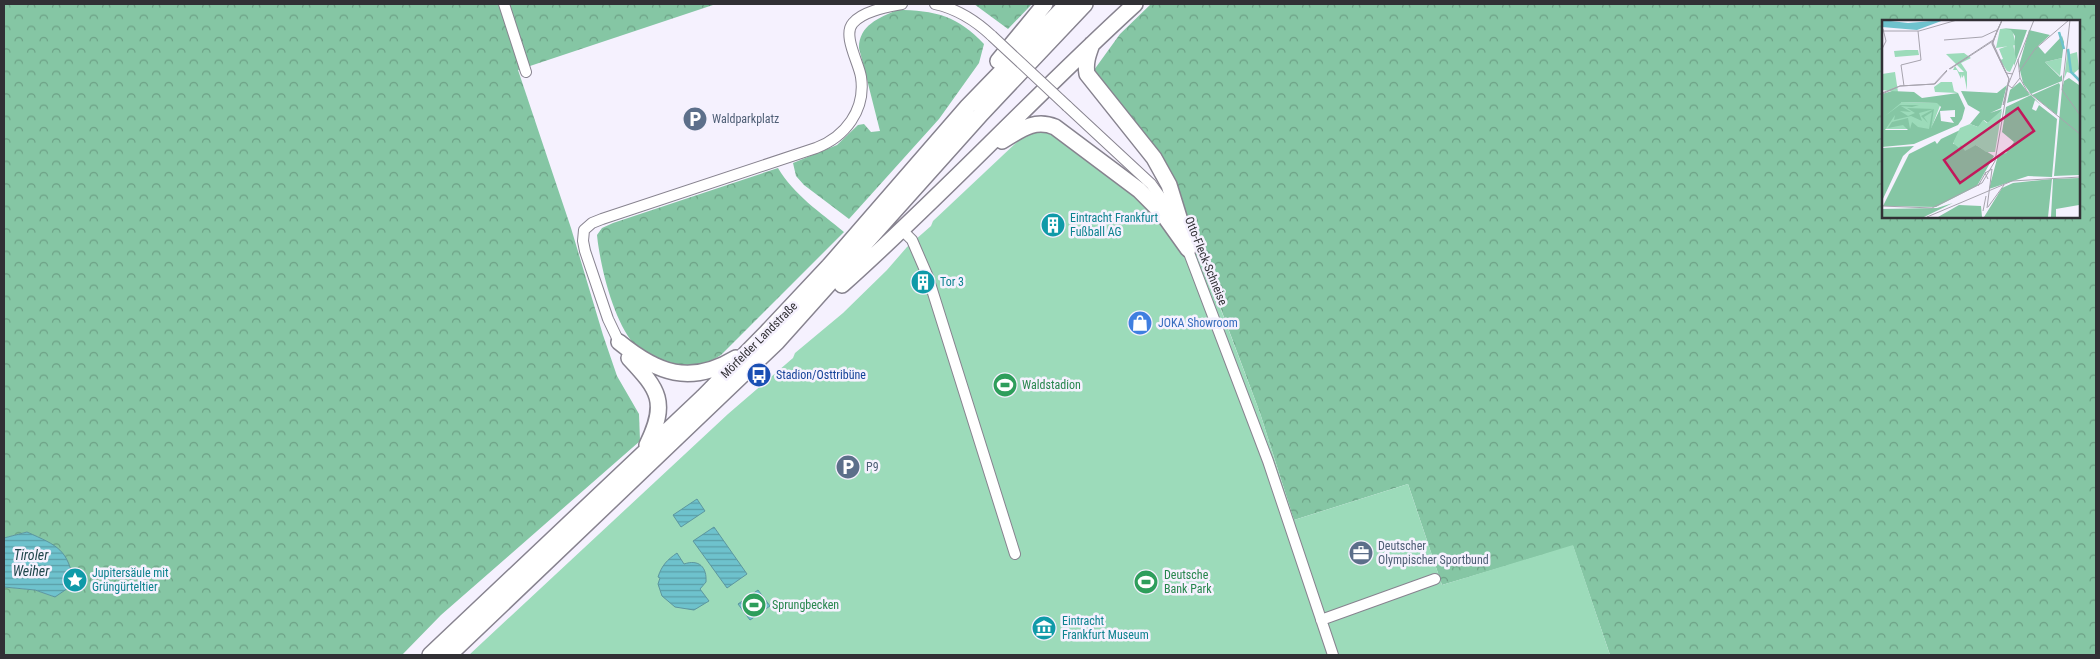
<svg xmlns="http://www.w3.org/2000/svg" width="2100" height="659" font-family="'Roboto Condensed',sans-serif">
<style>
.forest{fill:url(#forest-crowns);fill-rule:evenodd}
.pitch{fill:#9cdbba}
.water{fill:url(#water-rules);stroke:#5c969f}
.lines{fill:none;stroke-linecap:round;stroke-linejoin:round}
.minor-casing{stroke:#87838f;stroke-width:12}
.highway-casing{stroke:#87838f;stroke-width:18}
.minor{stroke:#fff;stroke-width:10}
.highway{stroke:#fff;stroke-width:15}
.minor-bridge-casing{stroke:#87838f;stroke-width:12;stroke-linecap:butt}
.minor-bridge{stroke:#fff;stroke-width:10}
.labels{text-anchor:middle;dominant-baseline:central;stroke-width:5;stroke-linejoin:round;paint-order:stroke}
.service-label{font-size:12px;fill:#4e5e75;stroke:#f5f1fe;text-anchor:start}
.culture-label{font-size:12px;fill:#0d838f;stroke:#f5f1fe;text-anchor:start}
.street-label{font-size:12px;fill:#313035;stroke:#f5f1fe}
.shop-label{font-size:12px;fill:#366cbe;stroke:#f5f1fe;text-anchor:start}
.transit-label{font-size:12px;fill:#164399;stroke:#f5f1fe;text-anchor:start}
.leisure-label{font-size:12px;fill:#27864d;stroke:#f5f1fe;text-anchor:start}
.water-label{font-size:14px;font-style:italic;fill:#1f464b;stroke:#f5f1fe}
.inset-river{fill:none;stroke:#6ec2cd;stroke-width:2.5}
.inset-road{fill:none;stroke:#a7a4ae;stroke-width:1}
.view{fill:#c2185b;fill-opacity:0.15;stroke:#c2185b;stroke-width:2.5}
.inset-edge{fill:none;stroke:#313035;stroke-width:2.5}
</style>
<defs>
<pattern id="forest-crowns" width="20" height="18" patternUnits="userSpaceOnUse" patternTransform="scale(1.25)"><rect width="20" height="18" fill="#85c6a4"/><path d="M2 6a3 3 0 1 1 6 0M12 15a3 3 0 1 1 6 0" fill="none" stroke="#6da186"/></pattern>
<pattern id="water-rules" width="6" height="5" patternUnits="userSpaceOnUse" patternTransform="scale(1.25)"><rect width="6" height="5" fill="#6ec2cd"/><path d="M0 2.5h6" fill="none" stroke="#5b9ea7"/></pattern>
</defs>
<rect width="100%" height="100%" fill="#f5f1fe"/>
<path class="forest" d="M4 4H716L518 70 571 228 603 335 617 376 639 414 640 441 441 615 402 655H4V587L35 590 55 597 27 532 4 538Z
M974 4H1032L1008 29Z
M1151 4H2096V655H1610L1573 546 1442 585 1408 484 1294 520 1260 413 1166 163 1094 70 1120 34ZM1884 21H2079V216H1884Z
M897 10C935 10 958 16 984 44L979 63 939 119 849 219 804 185 796 176 793 163 837 145 858 125 864 124 871 132 880 131 859 48C859 25 879 18 897 10Z
M778 168C794 195 820 212 844 232L721 355C703 366 690 370 670 364 656 360 643 355 634 344 613 320 600 265 597 235L602 228 613 223Z"/>
<path class="pitch" d="M1036 127 1060 137 1145 200 1177 243 1193 236 1260 413 1294 520 1408 484 1442 585 1573 545 1610 655H469L728 414 793 358 795 353 843 313 887 270 907 247 931 226 933 221 1019 140 1034 133Z"/>
<path class="water" d="M697 499 705 511 681 527 673 515Z
M714 527 747 574 727 588 693 541Z
M27 532C58 546 68 549 74 584L55 597 35 590 4 587V538Z
M677 553 684 564C699 559 707 567 706 582L700 589 709 601 694 610 675 607 662 596 658 584 660 578 658 577C662 565 667 560 677 553Z
M758 590 770 606 750 620 738 604Z"/>
<g class="lines">
<defs>
<path id="minor" d="M504 4 526 72
M935 4C958 9 975 20 992 36
M1067 106 1151 184 1174 216
M901 229 912 240 928 277 1015 554
M1186 245 1268 461 1333 655
M619 342 608 319 585 251 583 241 584 230 592 223 602 219 816 148C845 137 866 110 861 77 859 63 842 35 853 23 863 11 887 7 902 4
M1321 620 1435 579"/>
<path id="highway" d="M1092 44C1088 55 1085 63 1087 74L1154 158 1169 185 1186 240
M998 61 1045 4
M1002 141C1019 131 1034 118 1055 127L1139 190 1163 214 1188 249
M842 285C943 195 1035 95 1135 4
M619 342C657 373 690 386 736 358
M629 358C659 390 668 402 647 445
M430 655 703 397 767 332 829 266 968 106 1067 4
M449 655 777 342 982 113 1085 4"/>
</defs>
<use href="#minor" class="minor-casing"/>
<use href="#highway" class="highway-casing"/>
<use href="#minor" class="minor"/>
<use href="#highway" class="highway"/>
<defs>
<path id="minor-bridge" d="M992 36 1067 106"/>
</defs>
<use href="#minor-bridge" class="minor-bridge-casing"/>
<use href="#minor-bridge" class="minor-bridge"/>
</g>
<defs>
<symbol id="parking-disc" viewBox="-11 -11 22 22"><circle r="9.5" fill="#5c6f8a" stroke="#f5f1fe"/><path d="M-3.5-5.5H1a3.5 3.5 0 0 1 0 7H-1V5.5H-3.5ZM-1-3.4V-.6H.8a1.4 1.4 0 0 0 0-2.8Z" fill="#fff"/></symbol>
<symbol id="building-disc" viewBox="-11 -11 22 22"><circle r="9.5" fill="#0f9aa8" stroke="#f5f1fe"/><path d="M-4-6H4V6H1V3H-1V6H-4ZM-2.5-4.3h1.7v1.8h-1.7ZM.8-4.3h1.7v1.8H.8ZM-2.5-1h1.7V.8h-1.7ZM.8-1h1.7V.8H.8Z" fill="#fff"/></symbol>
<symbol id="shop-disc" viewBox="-11 -11 22 22"><circle r="9.5" fill="#3f7fe0" stroke="#f5f1fe"/><path d="M-5-2.5h2.3a2.7 3.5 0 0 1 5.4 0H5L5.5 6h-11ZM-1.5-2.5h3a1.5 2.3 0 0 0-3 0Z" fill="#fff"/></symbol>
<symbol id="bus-disc" viewBox="-11 -11 22 22"><circle r="9.5" fill="#1a4fb4" stroke="#f5f1fe"/><path d="M-5-6H5V4H4V6H2V4H-2V6H-4V4H-5ZM-3.5-4V0h7V-4ZM-3.5 1.2v1.5H-2V1.2ZM2 1.2v1.5H3.5V1.2Z" fill="#fff"/></symbol>
<symbol id="stadium-disc" viewBox="-11 -11 22 22"><circle r="9.5" fill="#2e9e5b" stroke="#f5f1fe"/><path d="M0-5a6.5 5 0 1 0 0 10a6.5 5 0 1 0 0-10ZM-3.5-1.8h7v3.6h-7Z" fill="#fff"/></symbol>
<symbol id="office-disc" viewBox="-11 -11 22 22"><circle r="9.5" fill="#5c6f8a" stroke="#f5f1fe"/><path d="M-6-3h4V-5.5h4V-3h4V5H-6ZM-1-4.5V-3h2v-1.5ZM-6 0V1H6V0Z" fill="#fff"/></symbol>
<symbol id="sight-disc" viewBox="-11 -11 22 22"><circle r="9.5" fill="#0f9aa8" stroke="#f5f1fe"/><path d="M0-6L1.8-2.2L6-1.7L2.9 1.2L3.7 5.4L0 3.3L-3.7 5.4L-2.9 1.2L-6-1.7L-1.8-2.2Z" fill="#fff"/></symbol>
<symbol id="museum-disc" viewBox="-11 -11 22 22"><circle r="9.5" fill="#0f9aa8" stroke="#f5f1fe"/><path d="M0-6L6-3V-2H-6V-3ZM-5-1h2V3h-2ZM-1-1h2V3h-2ZM3-1h2V3H3ZM-6 4H6V6H-6Z" fill="#fff"/></symbol>
</defs>
<g fill-rule="evenodd">
<use href="#parking-disc" x="681" y="105" width="28" height="28"/>
<use href="#building-disc" x="1039" y="211" width="28" height="28"/>
<use href="#building-disc" x="909" y="268" width="28" height="28"/>
<use href="#shop-disc" x="1126" y="309" width="28" height="28"/>
<use href="#bus-disc" x="745" y="361" width="28" height="28"/>
<use href="#stadium-disc" x="991" y="371" width="28" height="28"/>
<use href="#parking-disc" x="834" y="453" width="28" height="28"/>
<use href="#office-disc" x="1347" y="539" width="28" height="28"/>
<use href="#sight-disc" x="61" y="566" width="28" height="28"/>
<use href="#stadium-disc" x="1132" y="568" width="28" height="28"/>
<use href="#stadium-disc" x="740" y="591" width="28" height="28"/>
<use href="#museum-disc" x="1030" y="614" width="28" height="28"/>
</g>
<g class="labels">
<g class="service-label">
<text x="712" y="119">Waldparkplatz</text>
<text x="866" y="467">P9</text>
<text x="1378" y="546">Deutscher<tspan x="1378" dy="14">Olympischer Sportbund</tspan></text>
</g>
<g class="culture-label">
<text x="1070" y="218">Eintracht Frankfurt<tspan x="1070" dy="14">Fußball AG</tspan></text>
<text x="940" y="282">Tor 3</text>
<text x="92" y="573">Jupitersäule mit<tspan x="92" dy="14">Grüngürteltier</tspan></text>
<text x="1062" y="621">Eintracht<tspan x="1062" dy="14">Frankfurt Museum</tspan></text>
</g>
<g class="street-label">
<text transform="translate(1206 261) rotate(68)">Otto-Fleck-Schneise</text>
<text transform="translate(759 340) rotate(-45)">Mörfelder Landstraße</text>
</g>
<g class="shop-label">
<text x="1158" y="323">JOKA Showroom</text>
</g>
<g class="transit-label">
<text x="776" y="375">Stadion/Osttribüne</text>
</g>
<g class="leisure-label">
<text x="1022" y="385">Waldstadion</text>
<text x="1164" y="575">Deutsche<tspan x="1164" dy="14">Bank Park</tspan></text>
<text x="772" y="605">Sprungbecken</text>
</g>
<g class="water-label">
<text x="31" y="555">Tiroler<tspan x="31" dy="16">Weiher</tspan></text>
</g>
</g>
<g transform="translate(1882 20)">
<rect width="198" height="198" fill="#f5f1fe"/>
<path d="M118 9H130L134 25 114 28ZM186 28 188 34 195 32 197 49 191 54 185 52 182 59ZM24 30H36L37 35 13 37 12 31ZM82 33 89 38 79 43 85 52V70L82 55 80 58 79 54V59L75 50H71L73 46 77 52H82L64 34ZM180 38 178 56 163 42ZM13 52 16 72 0 70V54ZM20 82 59 83 49 109H0V92Z" fill="#9cdbba"/>
<path d="M119 8 145 10 132 46 133 16 129 10ZM147 10 168 15 156 26 163 34 180 16 182 22 180 38 163 42 178 57 180 55V61L149 74 141 63 137 46ZM187 58 197 65V155L172 156 180 69 182 61ZM138 62 148 75 125 83 128 70ZM177 63 178 65 175 95 150 75ZM125 65 119 88 108 93 120 89 117 94 106 103 102 100 94 110 96 107 88 104 98 92 86 85 79 71 115 73ZM10 71 32 72 40 78 76 73 83 88 80 99 76 105 32 124 0 127V74ZM20 82 55 83 59 87 49 108 52 89 25 88 33 93 26 96 18 91 29 92 19 86 30 87 37 85H18L3 96ZM52 89 39 96 46 103 42 97 50 92 47 109 36 107 30 102 28 109 26 98 10 102 6 108 21 105 26 110H3L13 95 12 100 29 96 40 101 37 93ZM73 90V97H68L72 103 59 101 58 91ZM149 75 160 86 153 80 150 89 154 91 157 85 175 99 170 157 146 156 107 169 116 135 124 133 132 122 120 112 124 87ZM78 110 71 124 94 125 112 136 95 166 54 187 1 186 27 134 53 121 55 124 59 119ZM32 126 21 136 0 181V128ZM197 158V185L174 189V197H169L171 159ZM170 159 166 197H102L120 168 131 163ZM71 183 42 197H0V189L55 188ZM77 185 99 186 100 197H56Z" fill="#85c6a4" fill-rule="evenodd"/>
<path d="M131 24 134 39 128 52 125 51 118 40 121 39 117 29ZM59 62H70L72 71 76 73 53 72 52 67ZM120 90 113 132H104L94 125 83 131 79 125 77 128 71 123 78 108 88 104 96 107 101 100 105 103Z" fill="#9cdbba"/>
<path d="M0 0 26 3 62 0 35 10 0 7Z" fill="#6ec2cd"/>
<path class="inset-river" d="M177 12 182 29M186 29 189 52 198 61"/>
<path class="inset-road" d="M120 0 110 24 124 53 131 54M120 0 119 3 115 11 111 23 127 59 122 84 121 85 127 59 110 23 115 11ZM188 0 180 70 198 95M0 11H37L75 0M62 20 100 17 115 10M0 29 4 21 1 9M136 39 138 58 145 71 198 114M67 49 111 20M68 49 111 21M137 52 153 29 187 0M138 58 130 68 126 65 152 0M22 66 19 45 39 40 36 11M0 73 18 66 52 64 65 50M0 74 18 66 53 64 65 51M96 166 104 152M0 186 50 188 100 163 113 141 126 65M106 187 122 165M105 188 110 149 103 153 106 159M101 191 104 176M45 197 130 161 198 157"/>
<path class="view" d="M136 88 152 111 78 163 62 140Z"/>
<rect width="198" height="198" class="inset-edge"/>
</g>
<rect width="2100" height="659" fill="none" stroke="#313035" stroke-width="10"/>
</svg>
